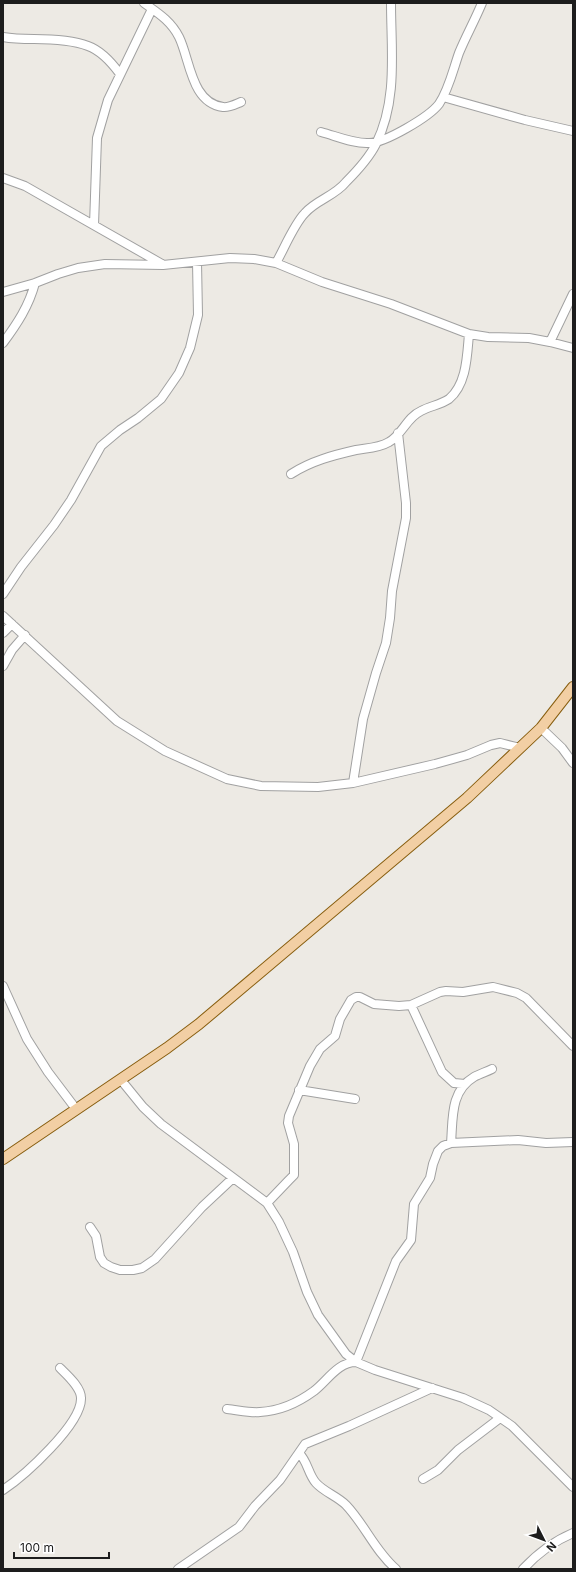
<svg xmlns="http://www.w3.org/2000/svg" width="576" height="1572" font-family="Inter,sans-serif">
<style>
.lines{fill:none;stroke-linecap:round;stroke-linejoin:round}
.minor-casing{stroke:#a1a1a1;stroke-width:10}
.major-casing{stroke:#875d0e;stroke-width:12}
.minor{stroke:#fff;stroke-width:8}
.major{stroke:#f2cfa4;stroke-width:10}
</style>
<rect width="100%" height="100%" fill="#edeae4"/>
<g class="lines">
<defs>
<path id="minor" d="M144 3C158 13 171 21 179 37 190 59 191 103 223 107 228 108 236 104 241 102
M3 37C14 39 23 39 34 39 51 39 72 40 88 46 102 51 112 63 120 74
M443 97 525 120 573 131
M321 132C336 136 354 144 369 143 385 143 429 117 439 104 449 89 453 70 459 53 466 36 475 20 482 3
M3 178 25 186 162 264
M94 225 97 138 108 100 152 9
M276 263C284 249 294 224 305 213 316 200 335 196 346 182 357 171 369 158 376 144 398 100 391 50 391 3
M3 292 35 283 58 274 78 268 105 264 163 265 230 258 254 259 276 263 322 282 391 304 469 334 488 337 529 338 550 342 573 348
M550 342 573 294
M3 343C17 324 29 306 35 283
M291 474C311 461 334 455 356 450 368 448 379 448 389 442 402 435 407 417 421 411 430 406 440 405 449 399 467 384 467 355 469 334
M3 594 21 567 54 525 71 500 101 446 120 430 138 418 161 399 179 373 190 348 198 315 197 262
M3 616 117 721 165 751 227 779 261 786 318 787 353 783 435 764 467 755 491 745 500 743 520 748
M3 633 12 624
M3 666 12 650 25 635
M541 728 562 748 573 763
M353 783 363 719 376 673 386 643 390 618 392 591 406 518V503L398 433
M3 986 27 1039 48 1072 76 1109
M411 1005 442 1072 454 1083 465 1084
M121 1080 143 1107 161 1124 267 1203 279 1222 293 1252 307 1292 318 1315 346 1354 356 1362 375 1370 463 1398 489 1410 512 1426 573 1487
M299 1090 355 1099
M451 1143C453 1119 450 1091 474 1077 479 1074 486 1072 492 1069
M267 1203 289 1180 294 1175V1144L288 1123 289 1116 310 1066 320 1049 335 1036 340 1019 351 1000 356 997H360L374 1004 399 1006 411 1005 440 992 446 991 463 992 493 987 517 993 526 998 573 1046
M90 1227 96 1236 100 1257 104 1263 111 1267 120 1270H133L142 1268 155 1259 202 1207 233 1178
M227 1409C238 1410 249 1413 260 1412 279 1411 299 1402 314 1391 327 1381 338 1362 356 1362L396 1261 411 1240 414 1204 430 1178 433 1164 438 1151 443 1146 451 1143 518 1140 546 1143 573 1142
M299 1453C308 1462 308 1474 316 1483 324 1492 337 1496 346 1505 365 1525 375 1551 396 1569
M423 1479 438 1470 458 1450 500 1418
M3 1490C24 1476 82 1424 81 1398 81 1387 67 1375 60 1368
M178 1569 239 1527 255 1506 280 1480 305 1444 349 1426 432 1388
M523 1569C537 1554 554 1541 573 1533"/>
<path id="major" d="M3 1159 167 1048 199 1024 467 798 541 728 573 687"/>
</defs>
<use href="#minor" class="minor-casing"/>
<use href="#major" class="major-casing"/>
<use href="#minor" class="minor"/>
<use href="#major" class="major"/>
</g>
<rect width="576" height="1572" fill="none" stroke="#1d1d1d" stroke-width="8"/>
<g transform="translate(544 1540) rotate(132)" stroke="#ffffff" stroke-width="3" paint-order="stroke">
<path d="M0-3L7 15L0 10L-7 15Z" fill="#1d1d1d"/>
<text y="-6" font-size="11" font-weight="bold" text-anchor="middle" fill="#1d1d1d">N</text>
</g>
<path d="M14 1552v6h95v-6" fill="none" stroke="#1d1d1d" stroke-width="2"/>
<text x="20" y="1552" font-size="12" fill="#1d1d1d" stroke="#ffffff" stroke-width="3" paint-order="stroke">100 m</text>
</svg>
